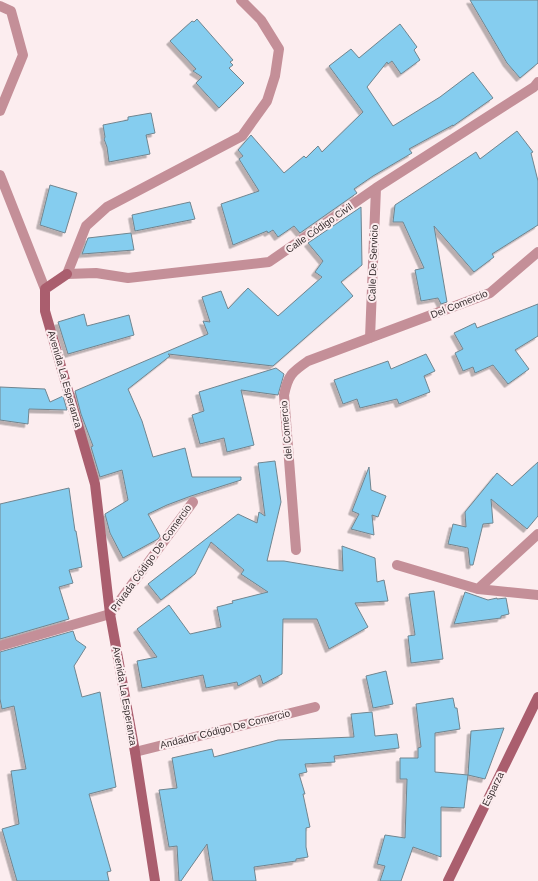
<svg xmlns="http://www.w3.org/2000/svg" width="538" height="881" font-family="Helvetica,sans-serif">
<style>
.building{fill:#85cdef;stroke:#71858f;filter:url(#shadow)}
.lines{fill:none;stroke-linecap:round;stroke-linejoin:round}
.street{stroke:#c48f98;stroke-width:10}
.secondary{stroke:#aa5e6e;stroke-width:10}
.labels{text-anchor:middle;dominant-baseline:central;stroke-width:4;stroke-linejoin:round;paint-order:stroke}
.street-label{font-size:10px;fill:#382f30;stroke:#fcedef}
</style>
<defs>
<filter id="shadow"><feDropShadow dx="-3.5" dy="3.5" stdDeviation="0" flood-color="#0004"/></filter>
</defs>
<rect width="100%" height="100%" fill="#fcedef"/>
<path class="building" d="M470 0H538V63L520 78 507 63Z
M197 19 233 60 230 62 233 65 229 68 244 83 219 108 196 83 202 77 193 71 196 69 170 41 192 21 194 22Z
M400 24 417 47 414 50 420 60 401 74 392 61 388 64 387 62 367 87 393 126 440 97 473 72 493 98 453 126V125L409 149 412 153 373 176 354 189 357 193 300 233 294 226 278 237 273 230 268 233 267 231 233 245 221 204 259 191 239 159 243 156 238 150 251 135 284 173 304 156 306 158 318 146 322 152 363 112 329 66 351 49 359 58Z
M151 113 155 133 146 135 150 154 109 162 107 147 104 139 105 137 103 125 128 120V117Z
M517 131 533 152 531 153 538 181V225L492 254 494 257 474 272 434 226 447 302 441 304 438 298 421 301 415 270 424 268 403 222H393L395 205 476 152 480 159Z
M50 185 77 193 65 233 40 225Z
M190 202 195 219 135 231 132 215Z
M361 207 362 265 341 282 353 296 273 366 168 354 170 356 128 389 142 421 153 457 185 448 192 477H241V480L191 496 167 505 148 514 160 536 158 539 123 558 110 533 105 514 128 500 122 470 100 477 91 447 93 446 81 414 75 391 208 334 203 321 210 322 202 297 221 291 228 309 248 288 278 316 322 277 315 272 323 261 308 243Z
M131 233 134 250 82 254 88 238Z
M538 304V336L515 350 529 369 508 384 493 365 475 373 473 367 463 371 455 353 463 349 454 333 475 323 477 328Z
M84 314 87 326 129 315 134 335 68 354 58 322Z
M426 354 435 371 424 376 430 392 399 404 397 399 360 408 357 399 343 404 334 380 388 361 391 369Z
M276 368 284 374 278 395 241 390 254 445 227 452 224 438 200 444 192 415 204 411 199 392Z
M0 387 45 389 50 402 63 396 67 410 29 409 28 424 0 420Z
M275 461 281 502 267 561H284L343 571 342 546 375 558 377 582 384 580 388 601 355 603 368 627 329 649 317 619H283L282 674 263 684 260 675 238 686 237 682 206 688 203 675 142 688 137 661 157 657 137 629 169 605 190 634 221 627 217 607 233 603 232 601 268 592 241 574 244 570 211 542 195 574 161 600 148 584 238 514 257 523 259 512 265 516 258 463Z
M538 462V516L527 529 491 499 493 523 483 524 473 565H470L468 548 448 544 453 524 466 527 465 512 497 473 512 486Z
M369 467 371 490 386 496 378 517 372 515 374 535 351 529 359 514 352 511Z
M69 488 75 531H76L82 567 69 570 73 583 59 587 69 619 0 639V504Z
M434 591 443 659 411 663 408 636 415 635 409 594Z
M465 592 488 600 497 598V599L506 598 509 614 501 616V618L454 624Z
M73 631 76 640 86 647 74 666 82 697 100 692 116 787 89 794 111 871 107 872 109 881H17L2 829 19 824 11 771 26 769 14 706 2 709 0 699V652Z
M386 671 393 704 373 708 366 676Z
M453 698 455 708H457L460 729 435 733V772L468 775 471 731 504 728 485 779 468 775 464 808 441 807V857L413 847 401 881H380L385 866 377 864 385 835 405 838 407 779H400V758H418V748L421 747 416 704Z
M372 712 375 736 397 734 399 748 334 756 335 762 305 764 307 772 299 774 305 794H303L310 827 306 828V847L308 857 296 859V861L254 867 256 881H213L207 844 181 881H179L177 846 169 847 159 790 177 788 172 758 212 749 214 757 278 740 354 737 351 714Z"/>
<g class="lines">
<path class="street" d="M241 0 261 20 279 49 275 76 267 101 242 136 107 207 86 226 67 274 96 273 128 278 269 262 376 188 534 87 538 82
M0 6 11 11 23 55 0 111
M0 175 45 289
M370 338 376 188
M296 550 284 395C288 375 292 372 308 361L490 293 538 252
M397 565 478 589 538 595
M478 589 538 534
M0 646 110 614 193 502
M135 752 315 707"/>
<path class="secondary" d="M67 274 45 289V311L95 484 110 614 135 752 155 881
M448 881 538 697"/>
</g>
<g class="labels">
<g class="street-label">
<text transform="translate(319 228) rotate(-35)">Calle Código Civil</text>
<text transform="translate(373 263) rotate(-88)">Calle De Servicio</text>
<text transform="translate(459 304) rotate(-22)">Del Comercio</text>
<text transform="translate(65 379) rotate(74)">Avenida La Esperanza</text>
<text transform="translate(286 430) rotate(-95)">del Comercio</text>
<text transform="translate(151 558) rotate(-54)">Privada Código De Comercio</text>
<text transform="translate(125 696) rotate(80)">Avenida La Esperanza</text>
<text transform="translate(225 729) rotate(-14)">Andador Código De Comercio</text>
<text transform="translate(493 789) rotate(-64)">Esparza</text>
</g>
</g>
</svg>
